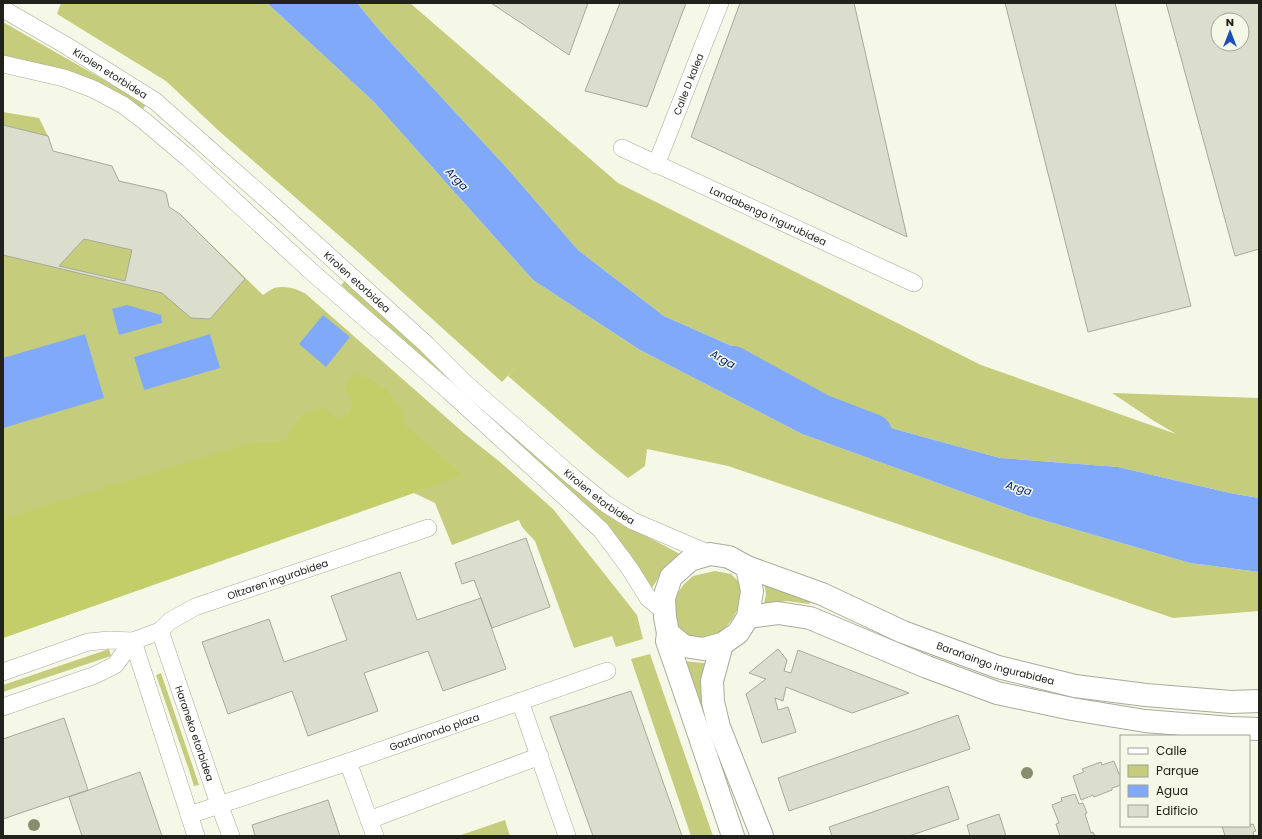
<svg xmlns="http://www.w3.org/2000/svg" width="1262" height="839" font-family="Poppins,sans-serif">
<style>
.green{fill:#c5cd7d}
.forest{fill:#c4ce68}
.water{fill:#81a9fa}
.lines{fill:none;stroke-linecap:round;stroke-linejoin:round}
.river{stroke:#81a9fa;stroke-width:38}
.building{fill:#dcdecd;stroke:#a7aa99;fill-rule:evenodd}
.minor-casing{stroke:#a8ab9b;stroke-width:18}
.secondary-casing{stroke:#a8ab9b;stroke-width:24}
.minor{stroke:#fff;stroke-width:17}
.secondary{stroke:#fff;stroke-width:22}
.tree{fill:#8a8d6d}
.labels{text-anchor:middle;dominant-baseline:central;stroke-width:3;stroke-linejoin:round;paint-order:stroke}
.street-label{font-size:10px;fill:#21221b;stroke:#f5f8e6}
.water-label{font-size:11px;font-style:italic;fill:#011d79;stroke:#f5f8e6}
</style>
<rect width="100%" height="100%" fill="#f5f8e6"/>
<path class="green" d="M61 3H267L374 102 533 280 640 350 802 434 1029 516 1190 563 1259 572V611L1173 618 728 466 647 449 645 466 628 478 597 453 508 376 521 362 502 382 358 252 219 131 166 81 57 14Z
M357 3H410L618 183 981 365 1176 434 1154 421 1112 393 1259 398V498L1230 493 1118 467 1000 458 880 425 796 408 743 351 664 316 578 250 506 167 381 32Z
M3 22 146 104 143 109 99 84 60 70 3 56Z
M3 112 39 118 48 136 53 151 112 166 119 181 163 191 166 193 169 207 180 214 263 295C266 293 270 290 274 288 285 285 298 289 306 294L465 434 500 462 553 509 637 615 643 639 616 647 612 636 574 648 535 541 522 527 519 520 452 545 435 503 414 493 3 638Z
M345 281 616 520 680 554 663 570 652 588 630 554 606 526 341 285Z
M715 571 731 574 740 583C740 589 741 598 739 605 734 624 712 645 690 637 686 636 681 632 677 629L674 607 677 594 684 584 693 576Z
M764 582 812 599 809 604 786 601 764 605 766 594Z
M109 649 111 656 3 692V685Z
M650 654 713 836H691L631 659Z
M682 661 705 663C699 690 703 700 710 726H703Z
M161 673 199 785 194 786 189 770 156 675Z
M505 820 510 836H458Z"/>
<path class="forest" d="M354 374 371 379 387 390 402 410 406 426 463 475 3 638V519L250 443 285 441 301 415 323 407 337 418 349 414 352 401 345 387Z"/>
<path class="water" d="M267 3H357L381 32 506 167 578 250 664 316 743 351 796 408 880 425 1000 458 1118 467 1230 493 1259 498V572L1190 563 1029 516 802 434 640 350 533 280 374 102Z
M127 305 161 315 162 323 119 335 112 309Z
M323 315 350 337 326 367 299 344Z
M85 334 104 398 3 428V358Z
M210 334 220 368 144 390 134 357Z"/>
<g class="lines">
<path class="river" d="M733 365 821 413 873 433"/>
</g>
<path class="building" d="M491 3H588L569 55Z
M620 3H686L647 107 585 91Z
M740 3H854L907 237 691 137Z
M1005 3H1115L1191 306 1088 332Z
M1166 3H1259V249L1235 256ZM1218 20H1242V44H1218Z
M3 125 48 136 53 151 112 166 119 181 163 191 166 193 169 207 180 214 245 279 210 319 191 318 162 293 3 255Z
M84 239 132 250 125 281 59 266Z
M526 538 550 607 492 628 474 580 462 584 455 563Z
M400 572 417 620 481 598 506 669 443 691 428 651 364 673 378 711 308 736 292 691 228 714 202 642 269 619 284 662 347 640 331 596Z
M778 649 787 660 784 671 791 673 798 650 909 693 852 713 786 687 783 701 775 698 778 710 788 707 796 732 762 743 746 694 766 679 749 673Z
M631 691 682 836H593L550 717Z
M958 715 970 749 789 811 778 778Z
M64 718 88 790 3 819V739Z
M1114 761 1119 774H1121V785L1112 788V790L1094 797 1093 795 1081 800 1073 776 1084 772 1082 769 1101 762 1102 765Z
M140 772 162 836H82L69 797Z
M948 786 959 819 909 836H832L829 827Z
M1075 794 1079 804 1083 803 1087 813 1085 814 1091 833 1093 832 1095 836H1060L1056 824 1059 823 1052 805 1062 801 1061 798Z
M328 800 340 836H255L252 825Z
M999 814 1006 836H970L967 825Z
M1249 821 1250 825 1253 824 1256 831 1253 832 1254 836H1225L1222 826H1249Z"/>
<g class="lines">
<defs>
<g id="minor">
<path id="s1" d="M3 9 67 46 155 101 275 207 427 345 467 385 574 478 606 504 633 521 710 554"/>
<path d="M3 64 64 78 93 89 123 105 143 120 188 158 314 274 449 391 601 530 630 569 648 598 665 612"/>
<path id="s2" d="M622 148 914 283"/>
<path id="s3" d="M656 165 720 3"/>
<path id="s4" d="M160 631 219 804 231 836"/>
<path d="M133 641 196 836"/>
<path id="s5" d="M3 672 88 642 109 640 133 641 160 631 170 621 195 607 428 528"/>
<path d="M520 701 567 836"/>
<path d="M3 707 95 675 115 665 133 641"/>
<path d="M348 762 375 836"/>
<path id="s6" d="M189 815 348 762 607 671"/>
<path d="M369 820 540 756"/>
</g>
<g id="secondary">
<path d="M710 554 729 557 747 567 752 591 748 617 738 633 722 644 703 649 684 646 668 633 665 617 664 598 671 577 690 560Z"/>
<path id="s7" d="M747 567 822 594 903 632 998 667 1075 686 1146 695 1231 702 1259 701"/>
<path d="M748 617 778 613 810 618 927 667 997 693 1072 709 1145 721 1231 728 1259 729"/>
<path d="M668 633 667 641C690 706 711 771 733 836"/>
<path d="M722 644 712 681 713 702 719 727 762 836"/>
</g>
</defs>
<use href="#minor" class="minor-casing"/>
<use href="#secondary" class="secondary-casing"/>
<use href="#minor" class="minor"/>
<use href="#secondary" class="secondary"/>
</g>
<g class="tree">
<circle cx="1027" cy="773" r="6"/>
<circle cx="34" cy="825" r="6"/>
</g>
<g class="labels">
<g class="street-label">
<text stroke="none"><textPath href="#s1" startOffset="125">Kirolen etorbidea</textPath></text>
<text stroke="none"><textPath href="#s3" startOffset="87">Calle D kalea</textPath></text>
<text stroke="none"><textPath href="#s2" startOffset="161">Landabengo ingurubidea</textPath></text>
<text stroke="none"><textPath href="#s1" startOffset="449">Kirolen etorbidea</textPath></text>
<text stroke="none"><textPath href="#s1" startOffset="773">Kirolen etorbidea</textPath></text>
<text stroke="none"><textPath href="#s5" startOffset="294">Oltzaren ingurabidea</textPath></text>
<text stroke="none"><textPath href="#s7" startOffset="267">Barañaingo ingurabidea</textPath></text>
<text stroke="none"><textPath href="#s6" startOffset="259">Gaztainondo plaza</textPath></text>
<text stroke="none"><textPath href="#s4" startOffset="108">Haraneko etorbidea</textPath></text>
</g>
<g class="water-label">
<text transform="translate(457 179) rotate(46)">Arga</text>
<text transform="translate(723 359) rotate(29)">Arga</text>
<text transform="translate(1019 488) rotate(17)">Arga</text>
</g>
</g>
<rect width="1262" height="839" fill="none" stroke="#21221b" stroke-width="8"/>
<rect x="1120" y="735" width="130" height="92" fill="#f5f8e6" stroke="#a0a295"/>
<rect x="1128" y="748" width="20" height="6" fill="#ffffff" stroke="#a0a295"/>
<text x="1156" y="755" font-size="12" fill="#21221b">Calle</text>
<rect x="1128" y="765" width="20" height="12" fill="#c5cd7d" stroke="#a0a295"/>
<text x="1156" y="775" font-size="12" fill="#21221b">Parque</text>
<rect x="1128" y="785" width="20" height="12" fill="#81a9fa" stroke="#a0a295"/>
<text x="1156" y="795" font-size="12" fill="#21221b">Agua</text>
<rect x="1128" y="805" width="20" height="12" fill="#dcdecd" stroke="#a0a295"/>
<text x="1156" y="815" font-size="12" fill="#21221b">Edificio</text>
<g transform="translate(1230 32)"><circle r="19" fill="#f5f8e6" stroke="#a0a295"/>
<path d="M0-3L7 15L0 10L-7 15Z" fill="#1f4dba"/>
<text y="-6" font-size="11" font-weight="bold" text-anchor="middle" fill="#21221b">N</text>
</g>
</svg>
